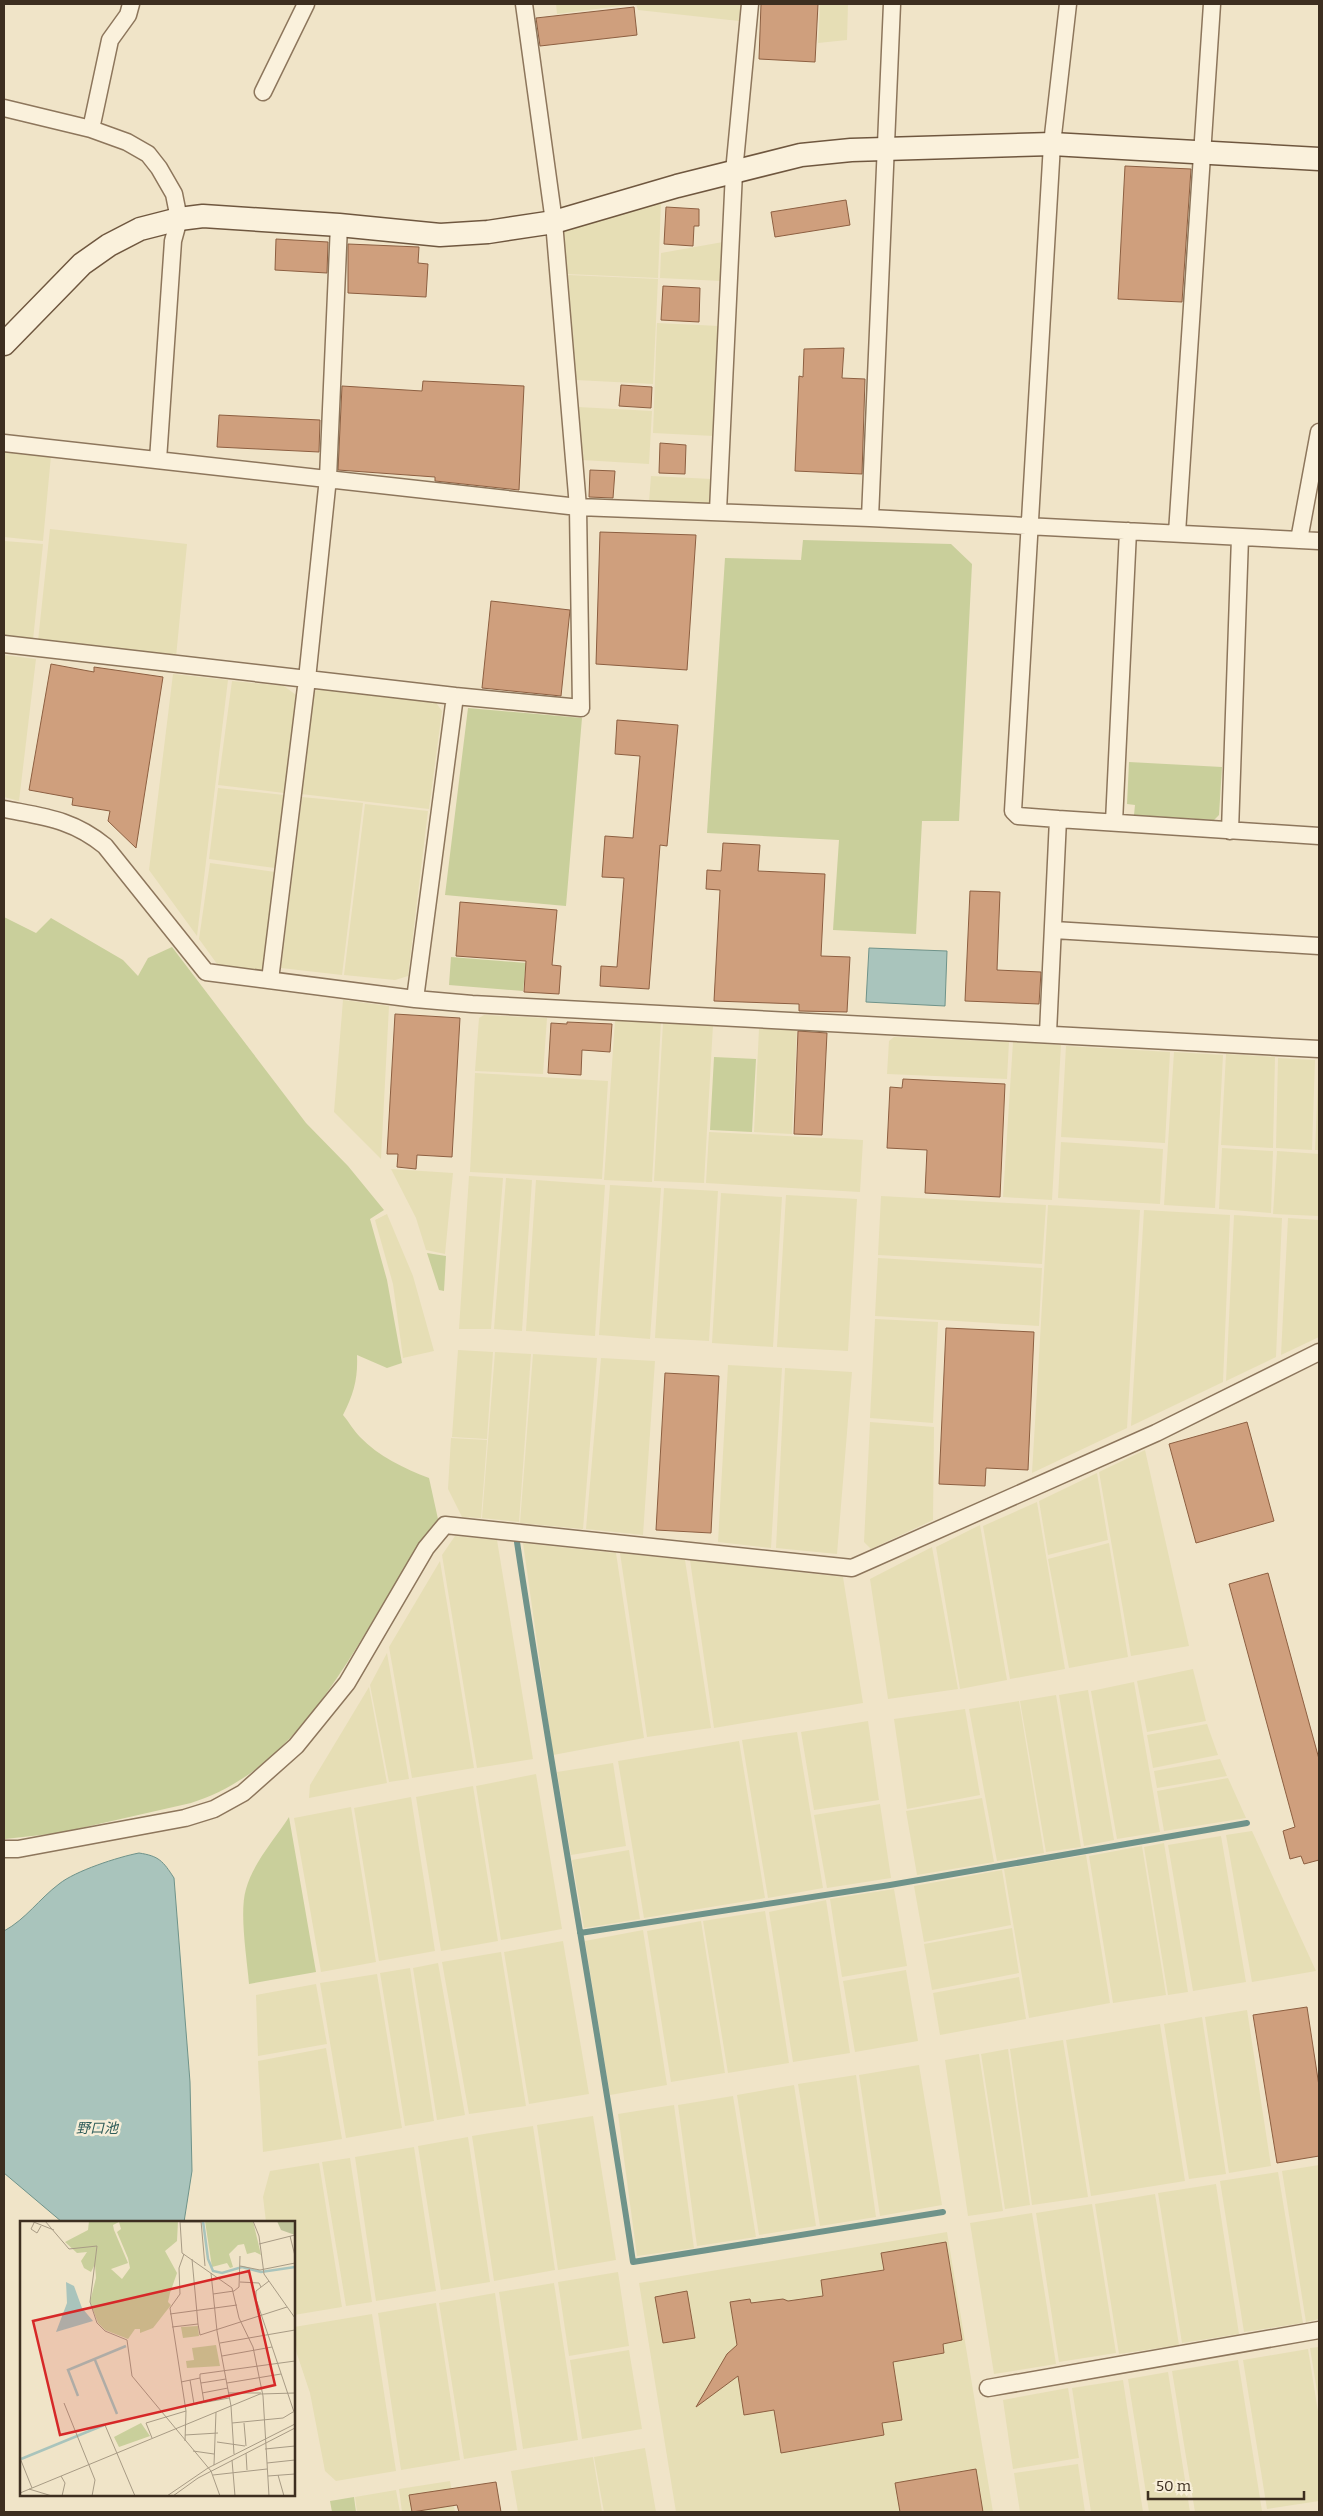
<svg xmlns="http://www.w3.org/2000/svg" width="1323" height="2516" font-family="Bitter,'Noto Sans JP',serif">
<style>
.farmland{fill:#e6deb5}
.green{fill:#c9cf9b}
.water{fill:#a9c4bc;stroke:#6f938a}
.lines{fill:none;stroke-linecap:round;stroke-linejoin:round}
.stream{stroke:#6f938a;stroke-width:6}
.building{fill:#cf9f7d;stroke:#8d5f41}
.street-casing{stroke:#8d765c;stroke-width:19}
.secondary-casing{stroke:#6f573f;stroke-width:25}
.street{stroke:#faf1dc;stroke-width:16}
.secondary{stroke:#faf1dc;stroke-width:22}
.labels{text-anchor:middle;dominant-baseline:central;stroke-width:5;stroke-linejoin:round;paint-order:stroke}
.water-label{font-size:14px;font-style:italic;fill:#2f5d5a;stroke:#f7eed8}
.inset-river{fill:none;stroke:#a9c4bc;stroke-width:2.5}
.inset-road{fill:none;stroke:#a89b85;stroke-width:1}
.view{fill:#d62828;fill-opacity:0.15;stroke:#d62828;stroke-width:2.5}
.inset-edge{fill:none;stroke:#3d2e20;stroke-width:2.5}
</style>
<rect width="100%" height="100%" fill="#f0e4c8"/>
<path class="farmland" d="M556 4H741L739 21 638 10 636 4 557 14Z
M820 4H848L847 40 818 43Z
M661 203 658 278 567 274 564 231Z
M723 242 721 281 660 278 661 253Z
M568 275 658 279 653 384 576 380Z
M657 323 719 326 714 436 653 433Z
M578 407 652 411 649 464 582 460Z
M4 452 51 456 43 541 4 537Z
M651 476 712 479 711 505 649 502Z
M50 529 187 544 176 657 38 641Z
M4 541 43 544 33 640 4 636Z
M4 655 36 659 19 801 4 797Z
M173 674 228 680 197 936 149 870Z
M232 681 284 686 296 695 284 793 218 785Z
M320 688 434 700 442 711 429 809 301 794 314 692Z
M218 788 284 795 275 868 209 859Z
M302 797 363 803 342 975 281 968Z
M365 804 428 811 408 976 395 980 344 975Z
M210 863 275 872 263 971 220 968 199 939Z
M343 1000 389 1006 381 1159 334 1112Z
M484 1015 547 1018 543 1074 475 1071 479 1018Z
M615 1021 661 1022 652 1182 604 1180Z
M663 1023 713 1025 704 1183 654 1181Z
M759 1029H797L792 1134 754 1132Z
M894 1037 1009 1042 1007 1079 887 1074 889 1041Z
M1013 1042 1061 1045 1052 1200 1003 1197Z
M1066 1046 1170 1052 1165 1143 1061 1137Z
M1174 1052 1223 1055 1215 1208 1164 1205Z
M1226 1054 1275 1057 1273 1148 1221 1145Z
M1278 1058 1315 1060 1312 1150 1276 1148Z
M1319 1059V1150H1315Z
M475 1073 608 1081 602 1179 470 1172Z
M709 1132 863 1140 860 1192 706 1183Z
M1061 1142 1163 1149 1160 1204 1058 1198Z
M1222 1148 1273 1151 1271 1213 1219 1209Z
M1277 1151 1319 1154V1216L1273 1214Z
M391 1169 453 1173 445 1254 426 1250 416 1218Z
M469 1176 503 1178 491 1329H459Z
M506 1178 532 1180 522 1331 494 1329Z
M536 1180 605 1185 595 1336 526 1331Z
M610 1185 661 1188 650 1339 599 1335Z
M664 1188 718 1191 709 1341 655 1338Z
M721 1193 782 1197 773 1347 712 1343Z
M786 1195 857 1199 848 1351 777 1347Z
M881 1196 1046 1205 1042 1264 878 1255Z
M1048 1205 1140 1210 1127 1428 1032 1473Z
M1144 1210 1230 1215 1223 1382 1131 1426Z
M387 1214 413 1276 434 1351 403 1358 393 1284 375 1220Z
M1234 1215 1282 1218 1276 1357 1226 1381Z
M1288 1218 1319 1220V1337L1281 1355Z
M878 1258 1042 1268 1039 1326 875 1316Z
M875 1319 938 1322 933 1423 870 1418Z
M458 1350 493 1352 487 1439 452 1437Z
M495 1352 531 1354 519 1522 482 1518Z
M533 1354 597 1358 583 1529 520 1523Z
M601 1358 655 1361 643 1535 586 1529Z
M728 1365 782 1368 771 1548 718 1542Z
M785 1368 852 1372 837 1554 776 1548Z
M870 1422 934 1427 933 1520 871 1549 864 1542Z
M451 1438 487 1440 481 1518 462 1517 448 1489Z
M1145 1450 1189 1646 1131 1656 1099 1472Z
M1097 1473 1108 1540 1048 1555 1039 1501Z
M1037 1502 1065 1669 1010 1679 983 1526Z
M980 1525 1007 1680 960 1689 936 1547Z
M455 1536 497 1540 533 1759 477 1768 442 1555Z
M523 1543 616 1553 644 1738 553 1755Z
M1109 1543 1128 1657 1069 1668 1048 1559Z
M932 1547 958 1689 888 1699 870 1579Z
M620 1553 685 1560 711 1728 647 1737Z
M690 1560 843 1577 863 1703 714 1728Z
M440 1561 474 1768 412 1778 389 1647Z
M387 1653 409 1779 389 1782 370 1685Z
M1193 1669 1206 1721 1147 1732 1137 1681Z
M1134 1682 1160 1832 1117 1839 1091 1691Z
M369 1687 387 1783 309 1798 310 1785Z
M1088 1690 1114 1840 1084 1846 1059 1695Z
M1056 1695 1081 1847 1046 1852 1020 1701Z
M1019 1701 1044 1853 997 1861 969 1709Z
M965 1709 980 1795 907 1809 894 1719Z
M868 1721 879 1800 814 1810 801 1732Z
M1207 1724 1218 1755 1153 1768 1147 1735Z
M797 1732 823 1888 768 1898 742 1740Z
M739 1741 765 1898 644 1918 618 1761Z
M1220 1759 1227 1776 1157 1788 1154 1771Z
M613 1763 626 1846 571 1855 557 1772Z
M536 1774 562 1929 501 1940 476 1786Z
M1228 1778 1246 1818 1164 1831 1157 1791Z
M473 1786 498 1941 441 1951 416 1797Z
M411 1797 435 1951 379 1961 354 1808Z
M982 1798 994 1862 917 1875 906 1811Z
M880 1804 891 1878 827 1888 814 1815Z
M351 1807 376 1962 321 1972 294 1818Z
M1252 1831 1316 1971 1252 1982 1226 1835Z
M1221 1836 1246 1982 1193 1991 1168 1845Z
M1164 1843 1188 1992 1168 1995 1144 1847Z
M1142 1846 1166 1995 1113 2003 1089 1856Z
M629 1850 640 1919 584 1928 572 1860Z
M1086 1855 1110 2003 1029 2018 1004 1869Z
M1002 1870 1011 1925 924 1942 914 1886Z
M894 1889 907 1966 842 1977 830 1899Z
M826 1900 850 2053 793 2062 769 1912Z
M765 1911 789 2063 728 2073 703 1921Z
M701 1921 725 2073 671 2082 647 1931Z
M1012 1928 1019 1973 932 1990 924 1944Z
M643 1930 667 2085 610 2095 585 1941Z
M563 1941 589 2094 529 2104 504 1952Z
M501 1952 526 2106 469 2114 442 1962Z
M438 1963 465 2115 437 2120 413 1968Z
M410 1968 434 2121 405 2126 380 1973Z
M906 1970 918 2041 855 2052 843 1981Z
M377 1974 402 2128 346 2138 320 1983Z
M1019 1977 1026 2019 940 2035 933 1993Z
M316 1984 327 2044 258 2056 256 1995Z
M1247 2010 1271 2166 1229 2173 1205 2017Z
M1202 2017 1226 2174 1189 2179 1164 2024Z
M1160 2024 1185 2181 1091 2196 1066 2040Z
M1063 2040 1088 2197 1032 2205 1010 2049Z
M326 2048 342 2139 263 2152 258 2061Z
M1008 2049 1030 2205 1005 2209 981 2054Z
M979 2054 1003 2211 968 2216 945 2060Z
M919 2065 942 2205 880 2216 859 2075Z
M856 2075 876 2217 820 2226 798 2084Z
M794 2085 816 2226 759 2235 737 2095Z
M733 2096 756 2237 697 2246 678 2105Z
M674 2105 694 2248 637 2256 618 2114Z
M593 2116 616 2260 558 2270 537 2125Z
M533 2126 555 2270 494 2281 472 2136Z
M468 2137 490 2282 441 2290 418 2146Z
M414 2147 436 2291 376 2301 355 2157Z
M350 2158 372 2302 346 2306 322 2162Z
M319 2163 342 2307 294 2315V2222H266L263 2197 270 2171Z
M1319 2165V2319L1306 2322 1282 2171Z
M1278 2172 1303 2323 1244 2332 1220 2181Z
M1216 2184 1239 2334 1182 2343 1158 2193Z
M1155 2194 1179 2345 1119 2354 1095 2204Z
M1092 2204 1116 2353 1059 2362 1036 2213Z
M1032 2213 1056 2364 994 2374 970 2223Z
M947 2232 993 2512H676L639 2283Z
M618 2272 629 2346 569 2356 558 2282Z
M554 2283 578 2440 523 2449 499 2292Z
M495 2293 517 2450 464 2459 439 2303Z
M436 2303 460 2460 401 2470 378 2313Z
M372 2314 396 2471 336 2481 325 2471 310 2393 297 2354 294 2327Z
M1319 2347V2403L1310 2348Z
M1308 2349 1319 2418V2501L1267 2509 1243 2360Z
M629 2350 642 2429 582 2439 570 2360Z
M1238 2360 1262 2511 1195 2512 1172 2371Z
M1168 2372 1190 2512H1149L1128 2379Z
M1123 2380 1143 2512H1091L1072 2388Z
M1068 2388 1079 2458 1013 2469 1003 2400Z
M645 2448 656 2512H604L594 2457Z
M593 2457 602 2512H518L511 2471Z
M1078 2464 1085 2512H1020L1014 2473Z
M450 2481 455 2512H402L399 2489Z
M396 2490 400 2512H357L355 2497Z"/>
<path class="green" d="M803 540 951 544 972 564 959 821H922L916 934 833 930 839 840 707 833 725 558 801 560Z
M468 708 582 718 566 906 445 895Z
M1129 762 1222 767 1219 815 1214 820 1134 815 1135 805 1127 804Z
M4 917 36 933 51 918 123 960 138 976 148 958 172 947 306 1123 348 1166 384 1210 370 1219 387 1280 402 1363 387 1368 357 1355C358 1378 354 1394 343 1415 349 1422 354 1431 360 1437 378 1456 405 1469 429 1478L438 1519C365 1615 317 1763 191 1803L59 1833 5 1839Z
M451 957 526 963 523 991 449 985Z
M714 1057 756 1059 752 1132 710 1130Z
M427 1253 446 1256 444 1291 439 1290Z
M289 1817 316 1972 249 1984C247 1959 239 1912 246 1889 253 1863 275 1839 289 1817Z
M354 2497 356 2512H332L330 2501Z"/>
<path class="water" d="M869 948 947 951 945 1006 866 1002Z
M139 1853C159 1856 163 1861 174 1878L190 2082 192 2171 184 2222H62L4 2173V1931C26 1919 39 1899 59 1884 75 1871 118 1857 139 1853Z"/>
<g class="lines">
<path class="stream" d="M517 1542C553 1782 597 2021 633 2262L943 2212
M580 1933 890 1885 1247 1823"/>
</g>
<path class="building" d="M761 4H818L815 62 759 59Z
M634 7 637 35 540 46 536 18Z
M1125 166 1191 169 1182 302 1118 299Z
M846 200 850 225 775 237 771 212Z
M666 207 699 209V226H694L693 246 664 244Z
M276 239 328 242 327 273 275 270Z
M348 244 419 247 418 263 428 264 426 297 348 293Z
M663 286 700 288 699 322 661 320Z
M844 348 842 378 865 379 862 474 795 471 799 376 803 377 804 349Z
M423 381 524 386 519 490 435 481V477L338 470 342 386 422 391Z
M621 385 652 387 651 408 619 406Z
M219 415 320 420 319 452 217 447Z
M660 443 686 445 685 474 659 473Z
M590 470 615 471 613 498 589 497Z
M600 532 696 535 687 670 596 664Z
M491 601 570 610 561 696 482 688Z
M51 664 94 672V667L163 677 136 848 108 821 110 811 72 805 73 798 29 790Z
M617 720 678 725 667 846 660 845 649 989 600 986 601 966 617 967 624 878 602 877 605 836 633 838 640 756 615 754Z
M723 843 760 845 758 871 825 874 821 956 850 957 847 1012 799 1011V1004L714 1001 720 890 706 889 707 870 721 871Z
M970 891 1000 892 997 970 1041 972 1039 1004 965 1001Z
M460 902 557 910 552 965 561 966 559 994 524 992 526 961 456 956Z
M395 1014 460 1018 452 1157 417 1155 416 1169 397 1167 398 1154H387Z
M567 1022 612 1024 610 1052 582 1050 581 1075 548 1073 551 1023 567 1024Z
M798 1031 827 1033 822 1135 794 1134Z
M903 1079 1005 1084 1000 1197 925 1193 927 1150 887 1148 890 1087 902 1088Z
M946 1328 1034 1332 1028 1470 986 1468 985 1486 939 1484Z
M665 1373 719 1376 711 1533 656 1530Z
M1247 1422 1274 1521 1196 1543 1169 1444Z
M1268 1573 1319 1759V1860L1304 1864 1301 1856 1290 1859 1283 1831 1295 1827 1229 1584Z
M1307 2007 1319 2086V2156L1277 2163 1253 2015Z
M946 2242 962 2340 943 2344 944 2353 893 2362 902 2420 882 2423 884 2435 781 2453 774 2410 744 2415 738 2376 696 2407 727 2354 737 2345 730 2302 750 2299 751 2303 783 2299 788 2301 823 2296 821 2280 884 2270 881 2253Z
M687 2291 695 2338 663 2343 655 2297Z
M976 2469 983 2512H900L895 2483Z
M496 2482 501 2512H459L457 2505 412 2512 409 2495Z"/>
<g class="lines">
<defs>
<path id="street" d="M263 92 306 4
M4 108 91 129 127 142 148 154 159 168 174 194 179 219 173 241 158 460
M91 129 110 40 128 15 131 4
M4 443 578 507 870 518 1319 541
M718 511 734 172 750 4
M870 518 892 4
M1177 533 1212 4
M1299 540 1319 432
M4 644 455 696
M4 809C44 817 72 819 105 846L206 972 415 999 472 1004 1319 1049
M1058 819 1319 836
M1114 822 1128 531
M1230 831 1240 537
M1054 930 1319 946
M270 980 307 679 328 478 339 225
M415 999 455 696 581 708 578 507 554 222 524 4
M1048 1033 1058 819 1018 816 1013 811 1052 144 1068 4
M4 1849H18L185 1818 214 1809 243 1793 296 1746 347 1683 426 1548 445 1525 852 1568 1156 1433 1319 1352
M988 2388 1319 2330"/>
<path id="secondary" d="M4 344 82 264 109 245 140 229 179 219 203 216 339 225 440 235 488 232 554 222 677 186 801 155 851 150 1052 144 1319 159"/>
</defs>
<use href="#street" class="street-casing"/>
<use href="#secondary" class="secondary-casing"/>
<use href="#street" class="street"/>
<use href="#secondary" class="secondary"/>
</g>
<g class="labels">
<g class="water-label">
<text x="97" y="2128">野口池</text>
</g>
</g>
<g transform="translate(20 2221)">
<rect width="275" height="275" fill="#f0e4c8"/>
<path d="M69 0H158L157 20 145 30 157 52 150 72 148 81 151 84 133 107 120 112V108H115L108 118 85 109 78 102 70 81 76 57 75 43 80 33 71 51 64 47 61 40 67 31 57 32 45 21 68 9ZM99 1 101 8 97 11 108 37 110 47 102 58 91 48 108 42 94 9 93 4ZM185 0H233L241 34 235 31 227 33 224 23 218 24 209 33 213 46 210 47 207 42 192 46ZM178 105 179 115 163 117 161 106ZM196 124 200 145 167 147 166 140 174 139 172 127ZM121 202 130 215 99 226 94 216Z" fill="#c9cf9b" fill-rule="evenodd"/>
<path d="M257 0H275V14L261 9Z" fill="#bfc49a"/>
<path d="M46 61 54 65 62 87 73 100 36 111 47 82Z" fill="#a9c4bc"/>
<path class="inset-river" d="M183 0 188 38 193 50 202 52 222 46 241 51 275 46M75 139 97 193M58 175 48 149 106 125M1 238 84 204"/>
<path class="inset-road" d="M11 0 34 9M25 0 49 28 77 25 70 81 77 102 85 110 107 119 112 155 191 250 200 275M160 0 162 32 212 67 219 97 233 126 243 175 249 275M181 0 185 45M233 0 239 15 244 53 275 97M160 1H181M14 2 11 8 17 12 21 5M270 15 275 35M239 23 275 14M164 33 159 47 160 73 150 87 166 190 165 220M172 38 178 103M220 45 240 49 275 42M191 52 197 110 211 185 214 233M249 60 236 70V78L275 194M220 61 239 62 241 66M193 73 214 70 219 66 220 35M150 93 217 84M152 106 178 103 180 114 267 86M200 122 275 109M202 135 252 126M180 157 184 181M170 159 174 183M161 161 180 157V153L275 140M181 162 206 158M207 162 261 153M182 172 208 167M209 172H241M44 182 75 259 72 275M165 185 209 177M212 202 263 197 273 191M224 202 226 225M85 204 115 275M165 214 198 212M132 217 126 202 166 190M197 221 225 225M245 228 275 225M173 230 194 233M226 232 227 249M0 237 12 267M212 239 215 275M247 242 275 239M194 244 196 191M193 254 247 248M258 254 264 275M41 255 45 262 42 275M248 255 275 253M9 268 32 275M0 272 240 173 275 172M147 275 188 247 275 203M153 275 178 257 275 207"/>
<path class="view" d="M229 50 255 164 40 214 13 100Z"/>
<rect width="275" height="275" class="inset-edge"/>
</g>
<rect width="1323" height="2516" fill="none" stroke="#3d2e20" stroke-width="10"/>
<path d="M1148 2491v8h156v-8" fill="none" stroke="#3d2e20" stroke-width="2.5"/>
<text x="1156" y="2491" font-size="15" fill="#3d2e20" stroke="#f7eed8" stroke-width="4" paint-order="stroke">50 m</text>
</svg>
